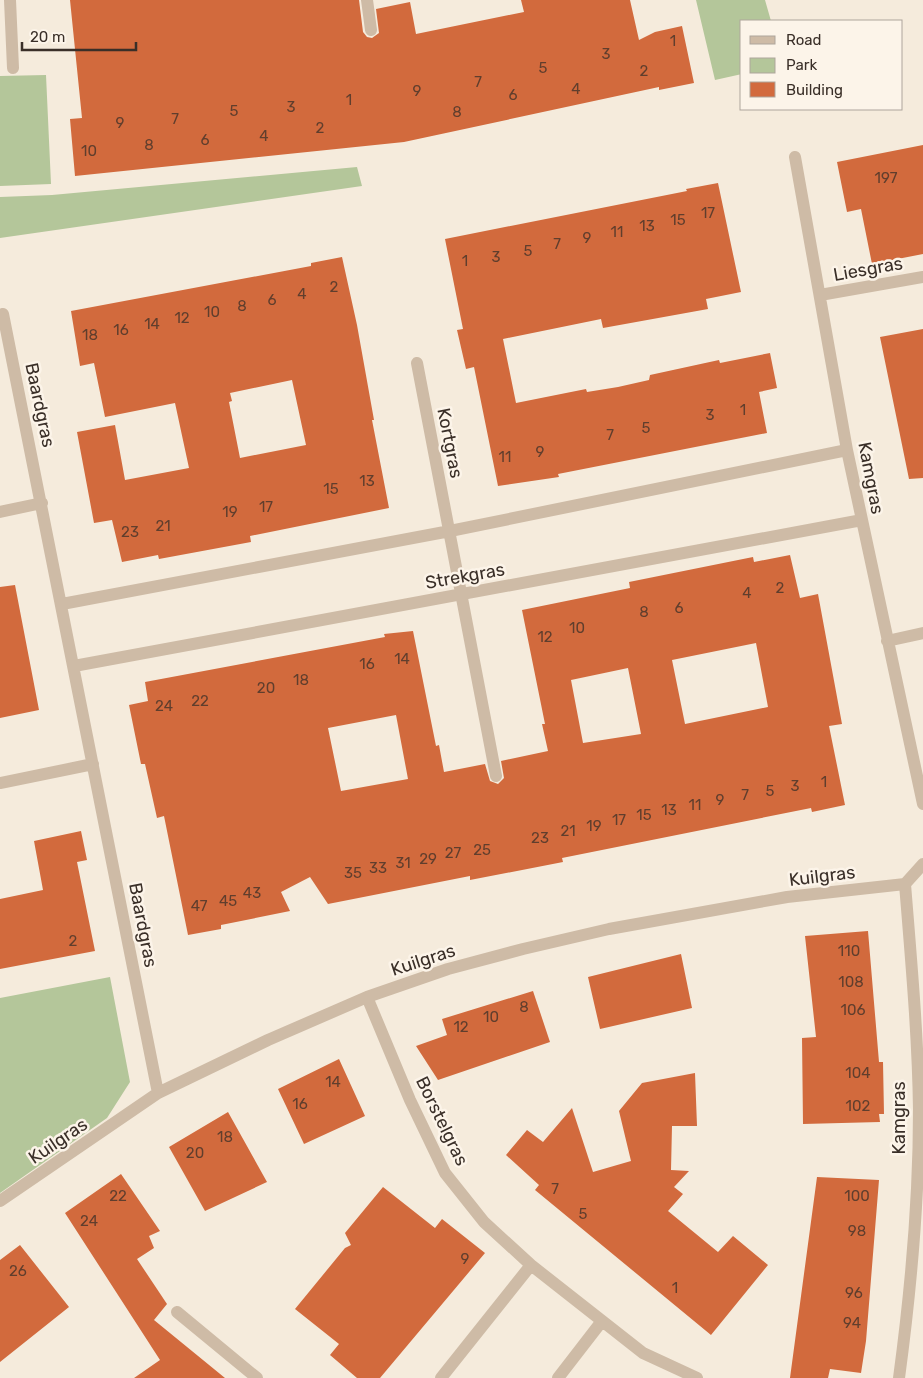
<svg xmlns="http://www.w3.org/2000/svg" width="923" height="1378" font-family="Rubik,sans-serif">
<style>
.green{fill:#b4c69a}
.building{fill:#d26a3d;fill-rule:evenodd}
.lines{fill:none;stroke-linecap:round;stroke-linejoin:round}
.minor{stroke:#cebba6;stroke-width:12}
.labels{text-anchor:middle;dominant-baseline:central;stroke-width:5;stroke-linejoin:round;paint-order:stroke}
.number-label{font-size:15px;fill:#603e2d}
.street-label{font-size:18px;fill:#3a2f28;stroke:#fcf4e9}
</style>
<rect width="100%" height="100%" fill="#f5ebdc"/>
<path class="green" d="M696 0H765L771 21H742V74L715 80Z
M46 75 51 184 0 186V76Z
M357 167 362 186 0 238V197L52 195Z
M110 977 130 1082 107 1118 0 1193V998Z"/>
<path class="building" d="M70 0H359L363 32 367 37 372 38 379 33 376 9 410 2 416 34 524 12 521 0H630L639 40 655 32 682 26 694 83 659 90V87L404 142 75 176 70 119 82 118Z
M923 145V254L872 264 861 209 847 212 837 162Z
M718 183 741 292 706 299 708 309 603 328 601 319 503 339 516 403 586 389 587 392 618 387 649 380 650 375 719 360 720 363 770 353 777 388 759 392 767 433 558 474 559 477 498 486 474 367 466 369 457 330 463 329 445 239 687 191 686 189Z
M342 257 357 325 374 420H372L389 508 250 536 251 542 159 559 158 555 122 562 112 520 94 523 77 432 115 425 125 480 189 468 175 403 105 417 94 363 80 366 71 311 311 266V263ZM292 380 306 445 240 458 229 402 232 401 230 393Z
M923 329V478L909 479 880 337Z
M790 555 800 598 818 594 842 724 829 726 845 805 812 812 811 808 562 858 563 862 470 880V876L328 904 310 877 281 892 290 911 221 925V929L188 935 164 816 157 818 145 764H141L129 705 148 701 145 682 385 637 384 634 413 631 436 746 439 745 444 772 485 764 490 781 498 784 504 778 501 761 548 751 542 724H545L522 610 630 588 629 582 753 557 754 562ZM756 643 768 707 685 724 672 660ZM628 668 641 734 583 743 571 680ZM396 715 408 779 341 791 328 728Z
M15 585 39 710 0 718V587Z
M81 831 87 860 77 862 95 951 0 969V899L43 890 34 841Z
M868 931 879 1062H883L884 1114H879L880 1122 803 1124 802 1038 816 1037 805 936Z
M681 954 692 1008 600 1029 588 977Z
M533 991 550 1042 438 1080 416 1046 447 1035 442 1019Z
M339 1059 365 1116 304 1144 278 1089Z
M695 1073 697 1126H672L671 1170 689 1171 674 1187 683 1194 668 1211 718 1252 733 1236 768 1265 711 1335 535 1190 539 1185 506 1155 527 1130 543 1142 572 1108 593 1172 631 1161 619 1111 642 1083Z
M228 1112 267 1182 205 1211 169 1147Z
M121 1174 160 1231 149 1236 154 1248 137 1259 167 1304 154 1320 225 1378H134L160 1360 65 1213Z
M817 1177 879 1180 866 1341 861 1373 830 1369 828 1378H790Z
M383 1187 435 1228 442 1219 485 1253 380 1378H357L330 1355 339 1344 295 1309 345 1248 351 1245 345 1233Z
M20 1245 69 1307 0 1362V1260Z"/>
<g class="lines">
<path class="minor" d="M10 0 13 68
M367 0 371 30
M795 157 847 450 923 804
M820 295 923 277
M3 314 158 1093
M417 363 496 776
M0 512 42 503
M62 604 450 531 847 450
M887 641 923 633
M74 666 862 520
M0 783 93 764
M367 997 410 1100 445 1173 484 1222 531 1265 643 1353 697 1378
M0 1201 158 1093 268 1040 367 997 448 969 523 949 609 929 787 897 905 884
M177 1312 257 1378
M441 1378 531 1265
M558 1378 602 1321
M899 1378C911 1289 919 1200 919 1110 918 1035 911 959 905 884L923 864"/>
</g>
<g class="labels">
<g class="number-label">
<text x="673" y="41">1</text>
<text x="606" y="54">3</text>
<text x="543" y="68">5</text>
<text x="644" y="71">2</text>
<text x="478" y="82">7</text>
<text x="576" y="89">4</text>
<text x="417" y="91">9</text>
<text x="513" y="95">6</text>
<text x="349" y="100">1</text>
<text x="291" y="107">3</text>
<text x="234" y="111">5</text>
<text x="457" y="112">8</text>
<text x="175" y="119">7</text>
<text x="120" y="123">9</text>
<text x="320" y="128">2</text>
<text x="264" y="136">4</text>
<text x="205" y="140">6</text>
<text x="149" y="145">8</text>
<text x="89" y="151">10</text>
<text x="886" y="178">197</text>
<text x="708" y="213">17</text>
<text x="678" y="220">15</text>
<text x="647" y="226">13</text>
<text x="617" y="232">11</text>
<text x="587" y="238">9</text>
<text x="557" y="244">7</text>
<text x="528" y="251">5</text>
<text x="496" y="257">3</text>
<text x="465" y="261">1</text>
<text x="334" y="287">2</text>
<text x="302" y="294">4</text>
<text x="272" y="300">6</text>
<text x="242" y="306">8</text>
<text x="212" y="312">10</text>
<text x="182" y="318">12</text>
<text x="152" y="324">14</text>
<text x="121" y="330">16</text>
<text x="90" y="335">18</text>
<text x="743" y="410">1</text>
<text x="710" y="415">3</text>
<text x="646" y="428">5</text>
<text x="610" y="435">7</text>
<text x="540" y="452">9</text>
<text x="505" y="457">11</text>
<text x="367" y="481">13</text>
<text x="331" y="489">15</text>
<text x="266" y="507">17</text>
<text x="230" y="512">19</text>
<text x="163" y="526">21</text>
<text x="130" y="532">23</text>
<text x="780" y="588">2</text>
<text x="747" y="593">4</text>
<text x="679" y="608">6</text>
<text x="644" y="612">8</text>
<text x="577" y="628">10</text>
<text x="545" y="637">12</text>
<text x="402" y="659">14</text>
<text x="367" y="664">16</text>
<text x="301" y="680">18</text>
<text x="266" y="688">20</text>
<text x="200" y="701">22</text>
<text x="164" y="706">24</text>
<text x="824" y="782">1</text>
<text x="795" y="786">3</text>
<text x="770" y="791">5</text>
<text x="745" y="795">7</text>
<text x="720" y="800">9</text>
<text x="695" y="805">11</text>
<text x="669" y="810">13</text>
<text x="644" y="815">15</text>
<text x="619" y="820">17</text>
<text x="594" y="826">19</text>
<text x="568" y="831">21</text>
<text x="540" y="838">23</text>
<text x="482" y="850">25</text>
<text x="453" y="853">27</text>
<text x="428" y="859">29</text>
<text x="403" y="863">31</text>
<text x="378" y="868">33</text>
<text x="353" y="873">35</text>
<text x="252" y="893">43</text>
<text x="228" y="901">45</text>
<text x="199" y="906">47</text>
<text x="73" y="941">2</text>
<text x="849" y="951">110</text>
<text x="851" y="982">108</text>
<text x="524" y="1007">8</text>
<text x="853" y="1010">106</text>
<text x="491" y="1017">10</text>
<text x="461" y="1027">12</text>
<text x="858" y="1073">104</text>
<text x="333" y="1082">14</text>
<text x="300" y="1104">16</text>
<text x="858" y="1106">102</text>
<text x="225" y="1137">18</text>
<text x="195" y="1153">20</text>
<text x="555" y="1189">7</text>
<text x="118" y="1196">22</text>
<text x="857" y="1196">100</text>
<text x="583" y="1214">5</text>
<text x="89" y="1221">24</text>
<text x="857" y="1231">98</text>
<text x="465" y="1259">9</text>
<text x="18" y="1271">26</text>
<text x="675" y="1288">1</text>
<text x="854" y="1293">96</text>
<text x="852" y="1323">94</text>
</g>
<g class="street-label">
<text transform="translate(868 269) rotate(-10)">Liesgras</text>
<text transform="translate(40 405) rotate(78)">Baardgras</text>
<text transform="translate(450 443) rotate(79)">Kortgras</text>
<text transform="translate(871 478) rotate(79)">Kamgras</text>
<text transform="translate(465 576) rotate(-10)">Strekgras</text>
<text transform="translate(822 876) rotate(-7)">Kuilgras</text>
<text transform="translate(143 925) rotate(79)">Baardgras</text>
<text transform="translate(423 960) rotate(-18)">Kuilgras</text>
<text transform="translate(899 1118) rotate(-90)">Kamgras</text>
<text transform="translate(442 1121) rotate(64)">Borstelgras</text>
<text transform="translate(58 1141) rotate(-34)">Kuilgras</text>
</g>
</g>
<rect x="740" y="20" width="162" height="90" fill="#fcf4e9" stroke="#aea59c"/>
<rect x="750" y="36" width="25" height="8" fill="#cebba6" stroke="#aea59c"/>
<text x="786" y="45" font-size="15" fill="#3a2f28">Road</text>
<rect x="750" y="58" width="25" height="15" fill="#b4c69a" stroke="#aea59c"/>
<text x="786" y="70" font-size="15" fill="#3a2f28">Park</text>
<rect x="750" y="82" width="25" height="15" fill="#d26a3d" stroke="#aea59c"/>
<text x="786" y="95" font-size="15" fill="#3a2f28">Building</text>
<path d="M22 42v8h114v-8" fill="none" stroke="#3a2f28" stroke-width="2.5"/>
<text x="30" y="42" font-size="15" fill="#3a2f28" stroke="#fcf4e9" stroke-width="4" paint-order="stroke">20 m</text>
</svg>
